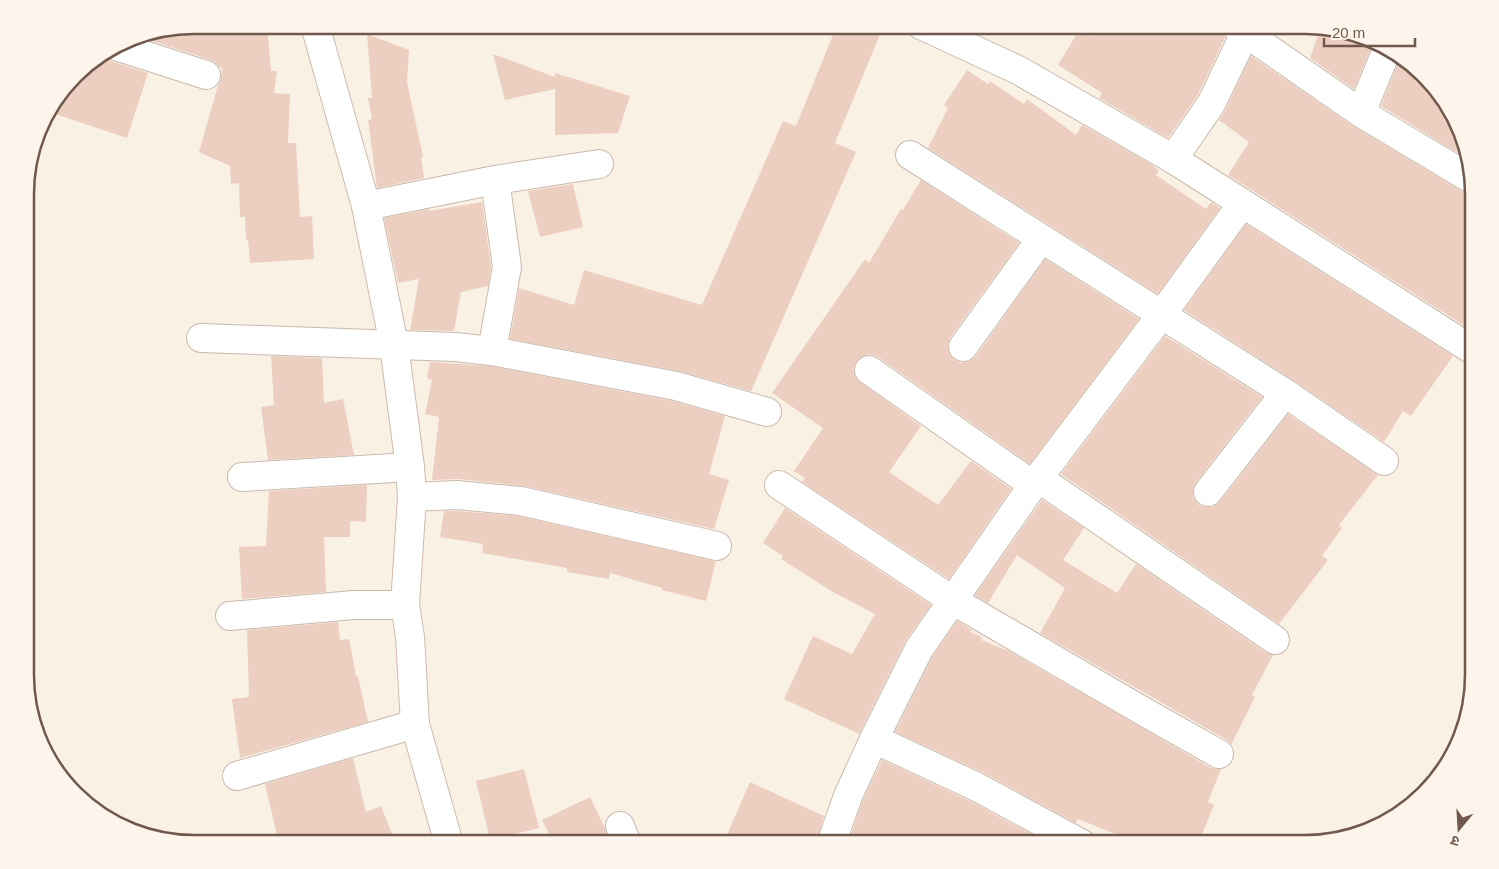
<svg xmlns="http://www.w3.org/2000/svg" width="1499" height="869" font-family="Helvetica,'Noto Sans Devanagari',sans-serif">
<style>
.building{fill:#eccfc0}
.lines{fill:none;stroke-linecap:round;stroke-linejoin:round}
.minor-casing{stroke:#cab9ad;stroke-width:30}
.tertiary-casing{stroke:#cab9ad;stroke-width:30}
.secondary-casing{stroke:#cfbaae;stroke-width:30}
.minor{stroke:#fff;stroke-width:28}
.tertiary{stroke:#fff;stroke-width:28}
.secondary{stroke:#fff;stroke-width:28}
.rim{fill:none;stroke:#70584d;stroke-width:2.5}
</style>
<rect width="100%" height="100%" fill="#faf1e5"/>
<path class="building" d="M194 25H267L271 71H277L274 93 290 94 288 143H296L300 217 312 216 314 259 250 263 248 240H246L245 217H240L239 183 231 184 230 166 199 152 218 85 221 79 222 68 219 67 217 64 211 60 137 36Z
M837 25H884L835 143 856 152 751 391 679 371 510 339 519 288 574 305 584 270 702 305 783 121 796 126Z
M1101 25H1219L1220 32 1225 38 1197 96 1168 138 1099 98 1102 93 1058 65 1081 27 1096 36Z
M1320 29 1373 43 1354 89 1310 58Z
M367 34 409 50 407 82 423 157 421 158 424 178 377 188 368 120 372 119 368 98H372Z
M103 54 111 61 148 73 127 138 52 113 48 116 46 114 82 67Z
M493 54 555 77V73L630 96 618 133 555 135V89L505 100Z
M1251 56 1353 126 1465 193 1474 195V326L1471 330 1228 175 1249 142 1219 120 1225 111Z
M1400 58 1451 109 1466 158 1381 106Z
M967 70 988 84 990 81 1024 104 1027 99 1076 135 1082 125 1151 164 1159 171 1156 175 1206 209 1211 202 1220 208 1158 294 928 148 948 108 944 105Z
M921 180 1019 243 950 338 948 345 949 353 954 360 962 363 969 361 976 356 1045 259 1139 319 1030 464 878 357 870 354 863 356 857 361 853 369 855 376 860 382 921 426 889 472 938 505 971 461 1011 489 949 579 802 482 805 478 794 471 823 428 772 393 865 259 869 263 901 209 903 210Z
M573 184 583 227 540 237 528 191Z
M482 202 491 267 488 286 461 292 454 331 410 330 419 279 398 283 384 218 429 209V211Z
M1246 224 1453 356 1411 416 1403 411 1384 442 1293 380 1184 310Z
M1165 336 1262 397 1196 482 1193 489V497L1199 505 1205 507H1213L1220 502 1288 414 1378 475 1339 525 1342 528 1322 556 1328 560 1279 624 1061 474Z
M271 356 322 358 324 403 343 399 354 455 268 460 261 407 274 405Z
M430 362 490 366 672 401 725 416 709 474 729 480 714 529 524 486 458 479 432 480 439 417 425 414 432 380 427 378Z
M367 485 366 522 350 521V537H324L326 592 242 599 239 547 266 546 269 491Z
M1042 500 1084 528 1063 560 1117 593 1136 564 1266 653 1273 655 1252 695 1255 697 1231 745 1227 740 1040 633 1065 588 1017 555 988 603 975 595Z
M785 508 931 605 905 642 859 734 784 699 813 636 852 654 875 614 831 591 781 559 783 556 763 543Z
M444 511H457L519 516 716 561 706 601 662 590V588L610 573 609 579 567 572V568L482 553 483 544 440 537Z
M957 621 972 630 970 632 982 637 981 640 1011 652 1211 768 1221 769 1208 802 1214 805 1198 844H1140L1078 819 1076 823 984 773 895 732 932 657Z
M338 622 340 640 349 639 356 676H358L368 722 240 758 232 699 249 697 247 630Z
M353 758 366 812 381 806 396 844H279L265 784Z
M882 760 970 801 1049 844H848L862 802Z
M524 769 539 828 490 840 476 781Z
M750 782 824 816 816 844H723Z
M590 797 605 828 610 844H554L542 820Z"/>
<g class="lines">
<defs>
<path id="minor" d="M1234 25 1361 113 1473 180
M116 46 206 75
M1361 113 1388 47
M910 155 1285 393 1384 461
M1173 159 1211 104 1249 25
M366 206 495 180 599 164
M201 338 455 347 492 351 507 267 495 180
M963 347 1041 239
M492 351 676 386 767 412
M869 370 1033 485
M242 477 410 467
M1038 478 1275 640
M779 485 952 600 1148 714 1219 754
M1208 492 1285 393
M412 497 457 495 521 501 717 546
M230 616 354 605H405
M874 739 977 787 1082 844
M237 776 415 724
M620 826 627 844
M831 844 848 796 874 739 919 649 1033 485 1162 314 1242 204"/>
<path id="tertiary" d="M921 25 1018 70 1173 159 1474 351"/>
<path id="secondary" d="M315 25 366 206 394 345 410 467 412 497 405 605 410 637 415 724 449 844"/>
</defs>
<use href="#minor" class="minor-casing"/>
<use href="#tertiary" class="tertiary-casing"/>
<use href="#secondary" class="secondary-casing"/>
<use href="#minor" class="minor"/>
<use href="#tertiary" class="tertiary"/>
<use href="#secondary" class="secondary"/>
</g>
<path d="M0 0H1499V869H0ZM194 34H1305A160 160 0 0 1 1465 194V675A160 160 0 0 1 1305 835H194A160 160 0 0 1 34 675V194A160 160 0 0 1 194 34Z" fill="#fdf5eb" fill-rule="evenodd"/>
<path class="rim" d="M194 34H1305A160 160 0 0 1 1465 194V675A160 160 0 0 1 1305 835H194A160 160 0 0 1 34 675V194A160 160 0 0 1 194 34Z"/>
<g transform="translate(1459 829) rotate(198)" stroke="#fdf5eb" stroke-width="4" paint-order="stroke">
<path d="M0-4L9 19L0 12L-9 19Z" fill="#70584d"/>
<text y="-8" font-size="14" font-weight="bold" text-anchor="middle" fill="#70584d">उ</text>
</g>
<path d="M1324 38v8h91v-8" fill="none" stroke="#70584d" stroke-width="2.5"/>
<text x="1332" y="38" font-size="15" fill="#70584d" stroke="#fdf5eb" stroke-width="4" paint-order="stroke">20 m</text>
</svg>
